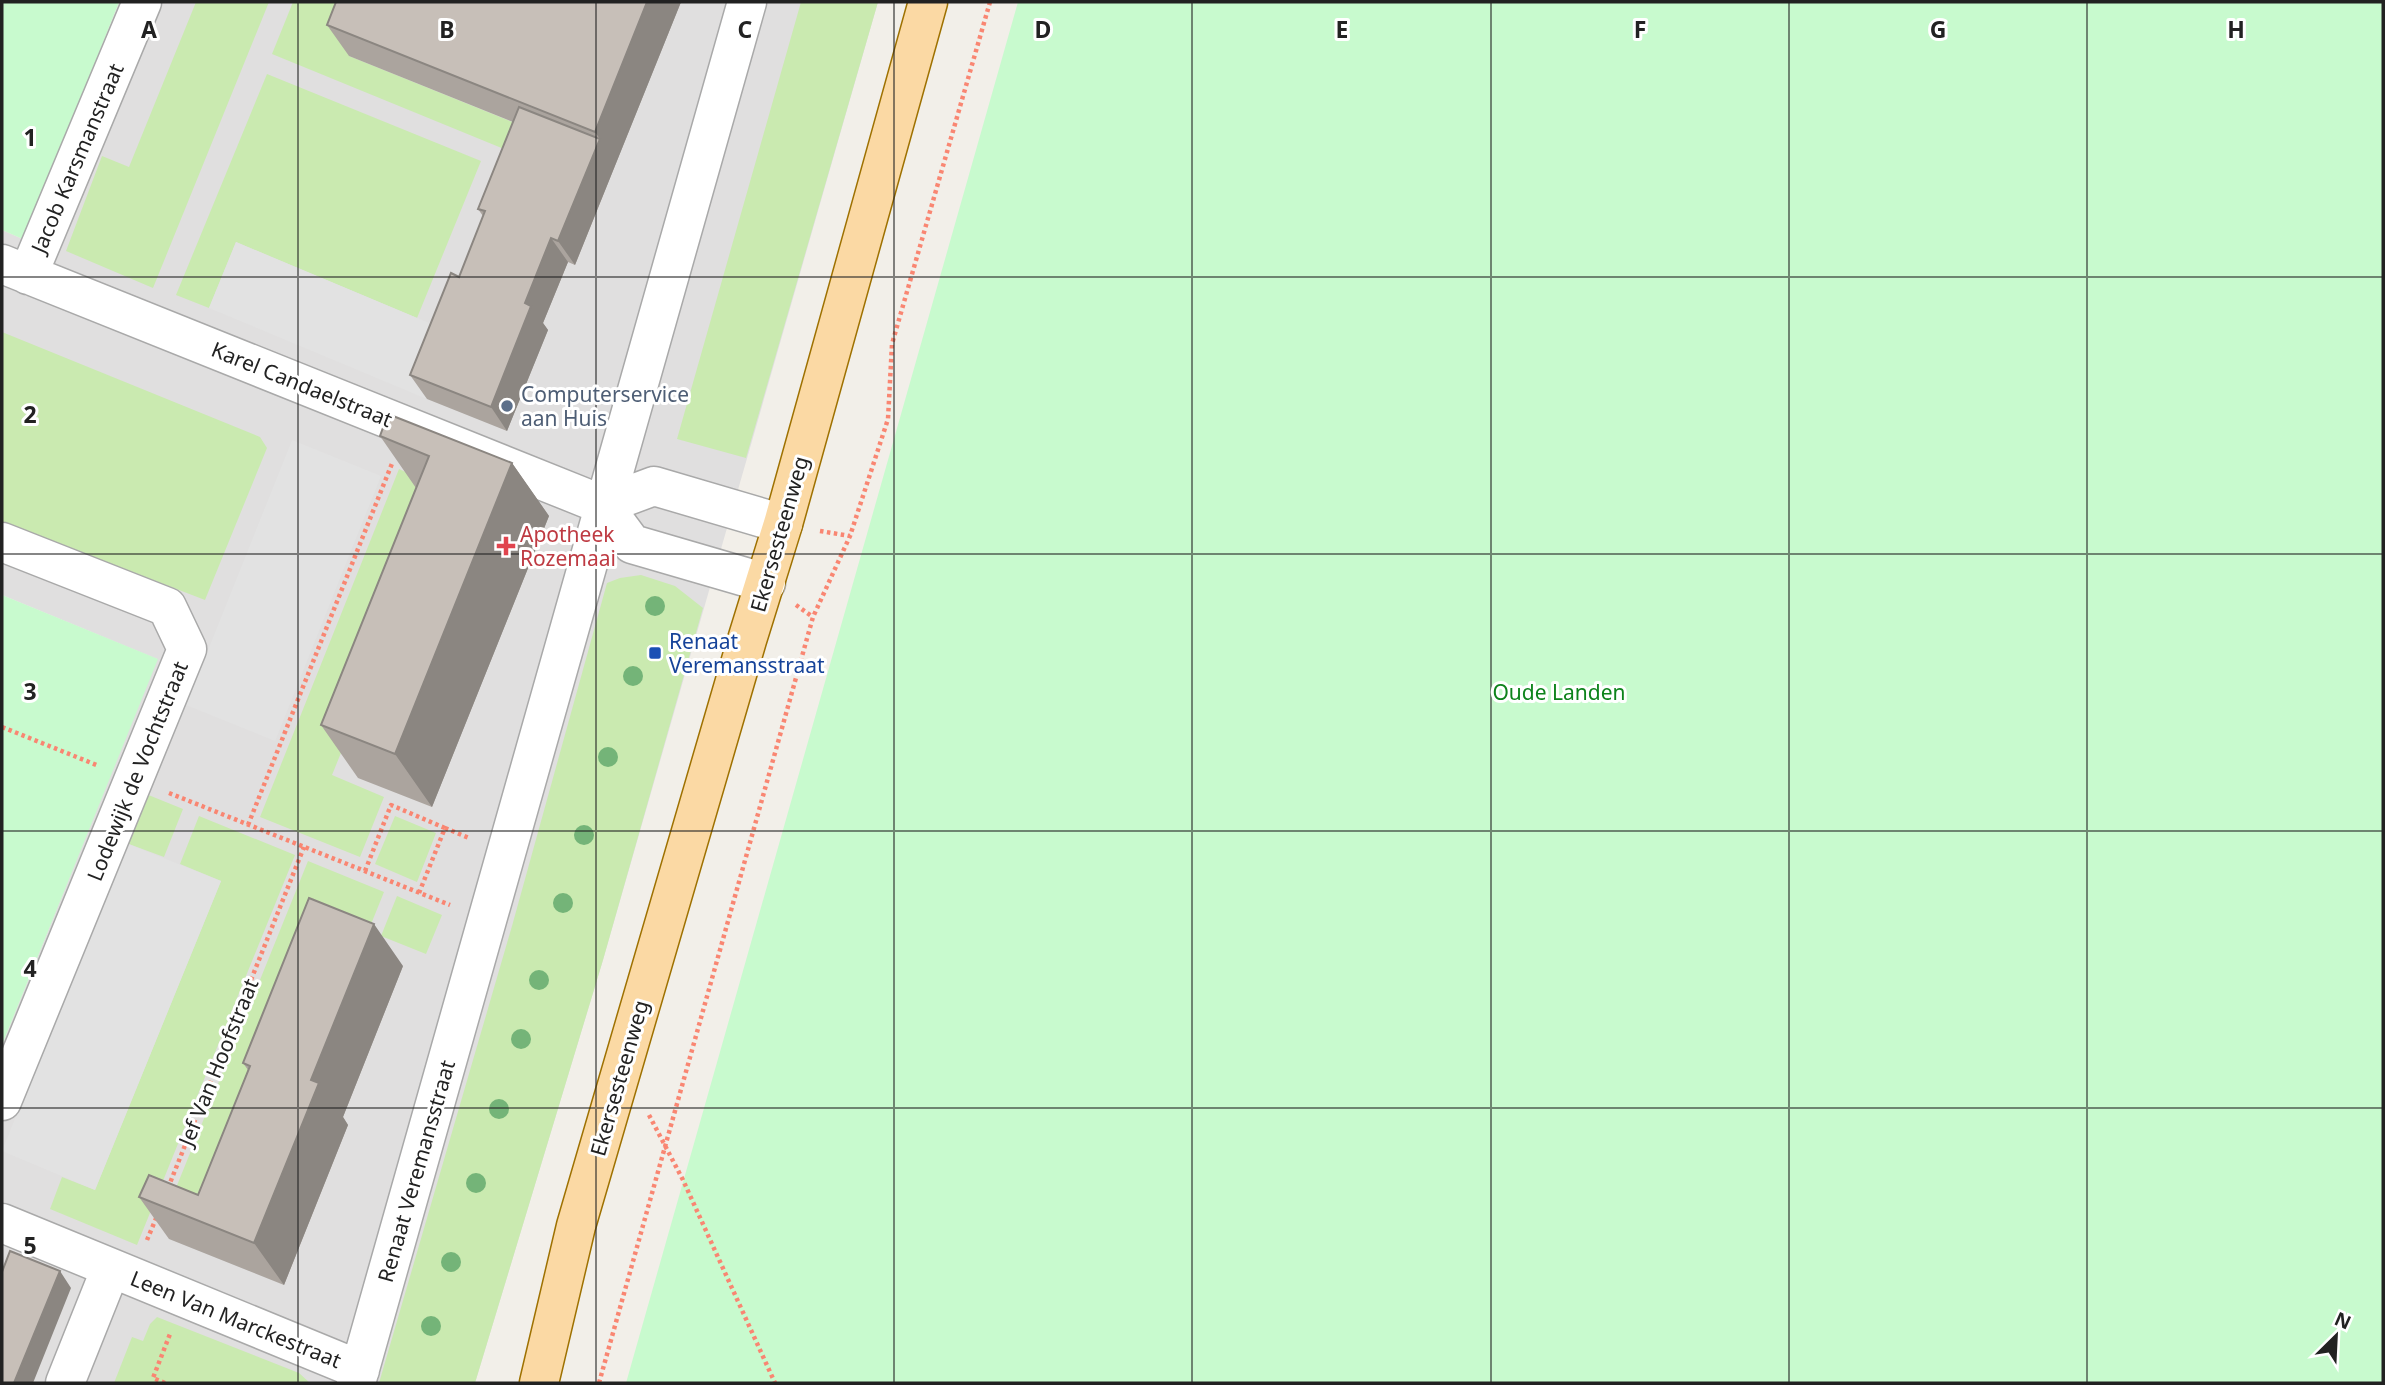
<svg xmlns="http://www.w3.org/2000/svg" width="2385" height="1385" font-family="'Noto Sans',sans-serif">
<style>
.residential{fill:#e0dfdf}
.grass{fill:#caeab0}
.park{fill:#c8face}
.parking{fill:#e2e2e2}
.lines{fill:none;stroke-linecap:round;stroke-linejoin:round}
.minor-casing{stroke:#a9a9a9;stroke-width:41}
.major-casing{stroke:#9e7101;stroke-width:41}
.path{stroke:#f98672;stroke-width:4.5;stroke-dasharray:3.5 3.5;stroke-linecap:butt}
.minor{stroke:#fff;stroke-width:38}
.major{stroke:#fbd9a4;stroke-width:38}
.tree{fill:#74b478}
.wall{fill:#aba49e}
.shaded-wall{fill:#8b8681}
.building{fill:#c7bfb8;stroke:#8b8681;stroke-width:2}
.grid{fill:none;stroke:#222;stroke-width:2;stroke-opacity:0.55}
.service-dot{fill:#5c6f8a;stroke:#fff;stroke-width:2.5}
.health-dot{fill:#e0444e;stroke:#fff;stroke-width:2.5}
.transit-dot{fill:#1a4fb4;stroke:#fff;stroke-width:2.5}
.labels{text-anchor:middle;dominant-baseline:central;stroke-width:6;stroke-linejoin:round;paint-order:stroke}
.street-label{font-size:21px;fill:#222;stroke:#fff}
.service-label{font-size:21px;fill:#4e5e75;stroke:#fff;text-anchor:start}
.health-label{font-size:21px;fill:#be3a42;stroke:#fff;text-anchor:start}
.transit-label{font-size:21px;fill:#164399;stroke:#fff;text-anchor:start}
.park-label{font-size:21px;fill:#0d831b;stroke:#fff}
.grid-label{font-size:23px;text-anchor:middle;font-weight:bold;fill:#222;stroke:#fff;stroke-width:6;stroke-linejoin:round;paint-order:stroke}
</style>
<rect width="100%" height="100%" fill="#f2efe9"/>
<path class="residential" d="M119 2H878L603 960 475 1383H2V1045L157 659 2 595V230L25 240Z"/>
<path class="grass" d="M196 2H269L153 288 66 251 102 156 129 167Z
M293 2H370L349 56 515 123 504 149 272 54Z
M801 2H878L746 458 677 439Z
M267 74 481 161 417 318 236 242 209 308 176 295Z
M2 332 260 437 267 448 205 600 2 522Z
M399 469 421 479 444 500 332 775 384 797 360 857 260 817Z
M641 575 675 586 703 608 603 960 475 1383H379L512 926 607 583 620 578Z
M146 794 183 809 164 857 126 843Z
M199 816 295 855 137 1245 50 1209 62 1177 95 1190 221 881 180 864Z
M395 816 436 833 417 882 375 864Z
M308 861 384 892 361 949 228 1236 161 1225Z
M397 896 442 915 426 954 381 936Z
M157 1317 299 1373 310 1383H114L132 1337 143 1341 150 1324Z"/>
<path class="park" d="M2 2H119L25 240 2 230Z
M1018 2H2383V1383H626Z
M2 595 158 659 2 1045Z"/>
<path class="parking" d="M236 242 453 333 427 399 209 308Z
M292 440 381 476 275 741 186 705Z
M126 843 221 881 95 1190 2 1151Z"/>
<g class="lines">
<defs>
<path id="minor" d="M2 264 603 505 632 544 766 583
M28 275 142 2
M603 505 654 486 783 524
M2 542 167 607 187 649 2 1101
M2 1223 360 1370
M65 1383 111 1268
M356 1383 747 2"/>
<path id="major" d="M539 1383 576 1226 747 640 783 524 928 2"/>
</defs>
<use href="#minor" class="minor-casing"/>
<use href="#major" class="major-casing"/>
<path class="path" d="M820 531 850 536
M796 605 813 617
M2 727 99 766
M169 793 450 905
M248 825 393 461
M365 871 391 805 445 828
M419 893 445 828 469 838
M649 1115 683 1180 775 1383
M168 1188 304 847
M147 1240 157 1216
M165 1383 153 1378 170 1334
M599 1383 813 617 850 536 888 419 892 344 990 2"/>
<use href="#minor" class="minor"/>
<use href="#major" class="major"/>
</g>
<g class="tree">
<circle cx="655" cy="606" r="10"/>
<circle cx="633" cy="676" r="10"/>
<circle cx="608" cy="757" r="10"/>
<circle cx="584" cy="835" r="10"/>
<circle cx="563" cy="903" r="10"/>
<circle cx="539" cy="980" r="10"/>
<circle cx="521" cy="1039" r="10"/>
<circle cx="499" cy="1109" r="10"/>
<circle cx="476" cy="1183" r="10"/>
<circle cx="451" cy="1262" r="10"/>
<circle cx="431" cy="1326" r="10"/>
</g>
<path class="wall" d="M681 2 575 265 568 262 543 323 548 330 507 431 427 399 410 375 459 277 483 216 478 209 513 122 349 56 327 25Z
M380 436 512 463 549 516 432 807 358 778 321 725 416 488Z
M403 966 343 1117 348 1125 284 1285 169 1239 139 1197 198 1195 248 1070 243 1063Z"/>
<path class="shaded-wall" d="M647 2H681L575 265 558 241 600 139 595 132Z
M551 238 568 262 543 323 548 330 507 431 491 407 525 303Z
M512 463 549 516 432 807 395 754Z
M374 924 403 966 343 1117 348 1125 284 1285 254 1243 311 1080Z
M60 1271 71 1288 33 1383H14Z"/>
<path class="building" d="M336 2H647L595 132 327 25Z
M519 107 600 139 558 241 551 238 525 303 531 306 491 407 410 375 451 273 459 277 485 211 478 209Z
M388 414 512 463 395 754 321 725 429 456 380 436Z
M309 898 374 924 311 1080 319 1083 254 1243 139 1197 149 1175 198 1195 250 1066 243 1063Z
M10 1251 60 1271 14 1383H2V1272Z"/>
<path class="grid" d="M298 2V1383M596 2V1383M894 2V1383M1192 2V1383M1491 2V1383M1789 2V1383M2087 2V1383M2 277H2383M2 554H2383M2 831H2383M2 1108H2383"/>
<circle class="service-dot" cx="507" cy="406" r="7"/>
<path class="health-dot" d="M502.5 535.5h7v7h7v7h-7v7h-7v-7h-7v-7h7z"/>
<rect class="transit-dot" x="648" y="646" width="14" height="14" rx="3.5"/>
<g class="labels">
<g class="street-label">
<text transform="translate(77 158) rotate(-67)">Jacob Karsmanstraat</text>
<text transform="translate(302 384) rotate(22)">Karel Candaelstraat</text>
<text transform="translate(779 534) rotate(-74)">Ekersesteenweg</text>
<text transform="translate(137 771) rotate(-68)">Lodewijk de Vochtstraat</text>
<text transform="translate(218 1062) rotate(-68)">Jef Van Hoofstraat</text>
<text transform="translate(619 1078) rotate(-74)">Ekersesteenweg</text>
<text transform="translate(416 1171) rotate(-74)">Renaat Veremansstraat</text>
<text transform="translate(236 1319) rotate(22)">Leen Van Marckestraat</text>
</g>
<g class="service-label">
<text x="521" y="394">Computerservice<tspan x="521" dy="24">aan Huis</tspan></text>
</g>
<g class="health-label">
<text x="520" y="534">Apotheek<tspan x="520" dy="24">Rozemaai</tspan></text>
</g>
<g class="transit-label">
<text x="669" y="641">Renaat<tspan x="669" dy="24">Veremansstraat</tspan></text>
</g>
<g class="park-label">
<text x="1559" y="692">Oude Landen</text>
</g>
</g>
<g class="grid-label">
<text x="149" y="38">A</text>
<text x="447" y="38">B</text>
<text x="745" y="38">C</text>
<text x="1043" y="38">D</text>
<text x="1342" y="38">E</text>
<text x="1640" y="38">F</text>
<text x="1938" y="38">G</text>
<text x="2236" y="38">H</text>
<text x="30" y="146">1</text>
<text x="30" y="423">2</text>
<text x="30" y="700">3</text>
<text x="30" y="977">4</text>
<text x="30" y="1254">5</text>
</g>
<rect width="2385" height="1385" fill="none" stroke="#222222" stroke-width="7"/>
<g transform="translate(2336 1336) rotate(24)" stroke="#ffffff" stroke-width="5" paint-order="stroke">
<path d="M0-5L12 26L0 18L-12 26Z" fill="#222222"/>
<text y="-10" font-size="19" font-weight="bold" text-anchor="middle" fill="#222222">N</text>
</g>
</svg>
